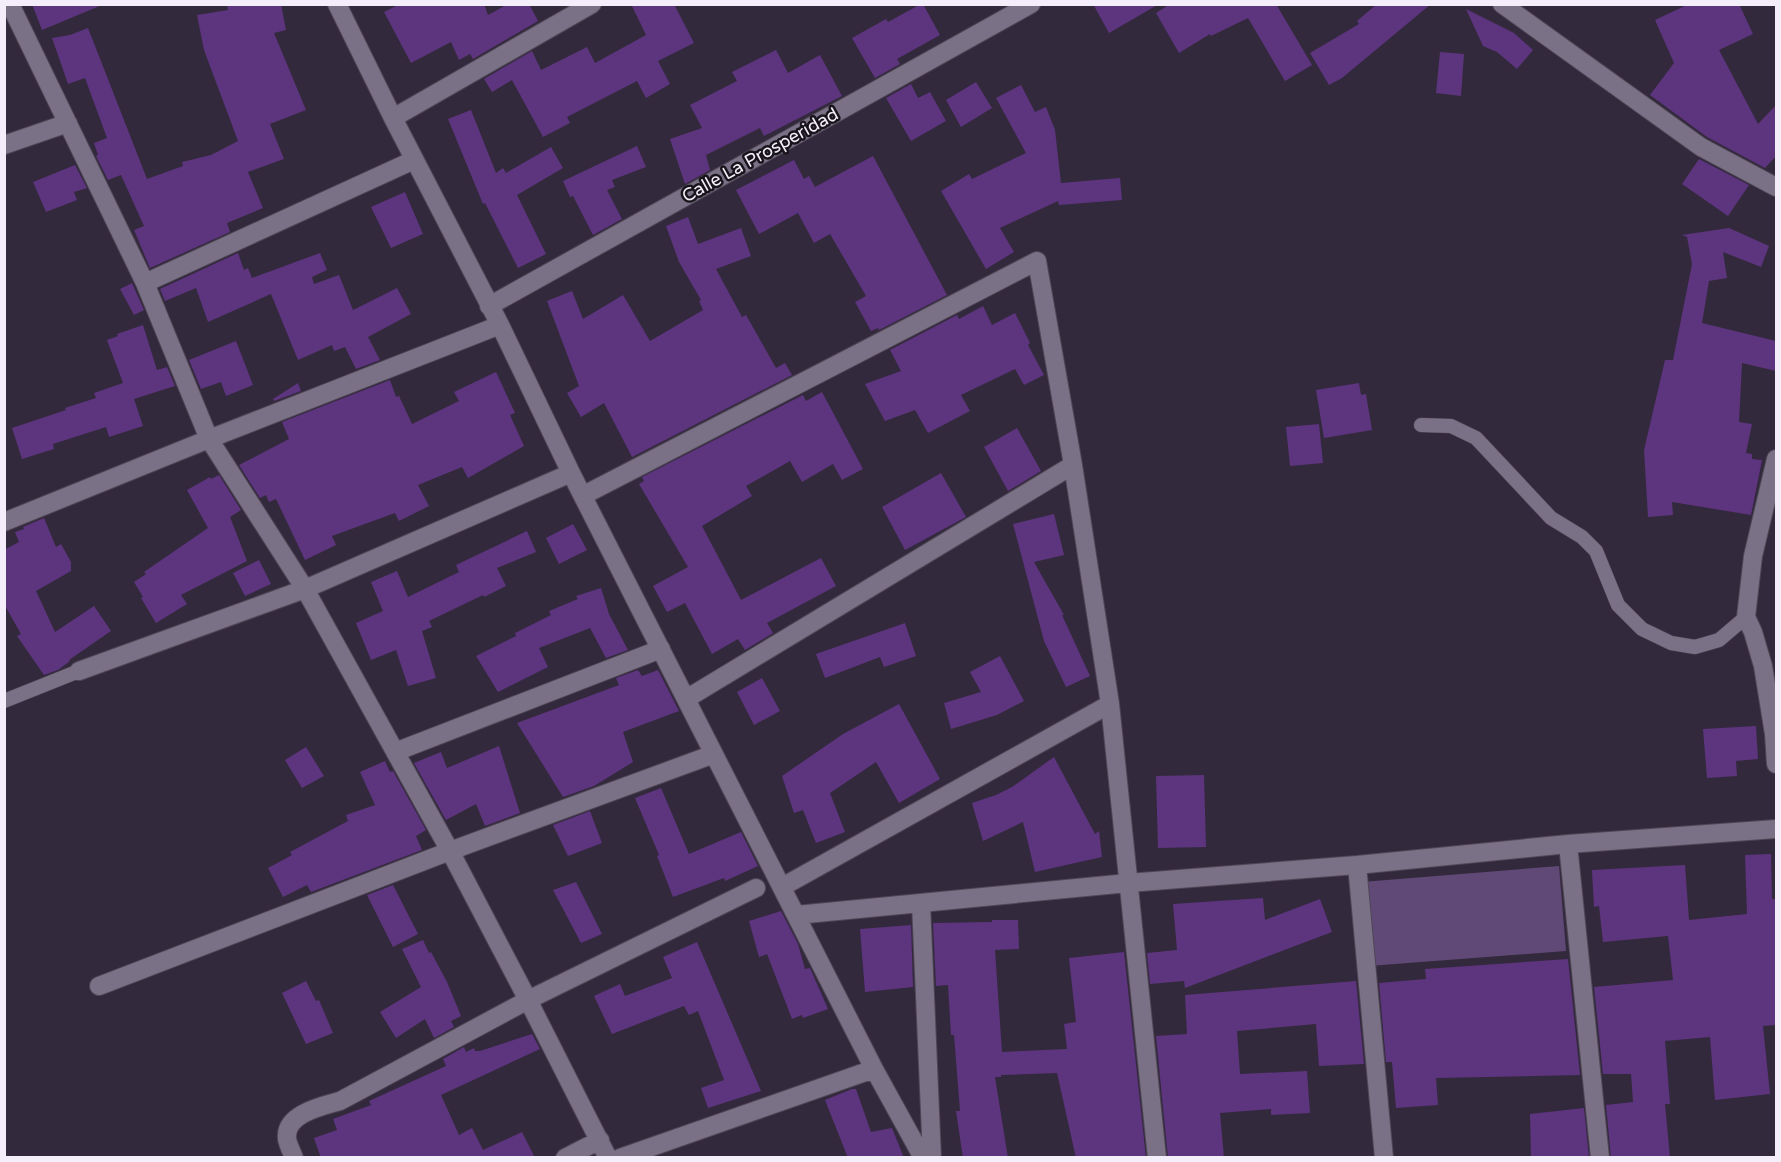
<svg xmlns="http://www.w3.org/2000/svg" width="1781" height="1162" font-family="'Varela Round',sans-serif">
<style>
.green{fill:#604976}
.building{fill:#5d347e}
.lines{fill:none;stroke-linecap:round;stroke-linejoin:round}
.lane-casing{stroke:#4f4756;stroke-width:15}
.street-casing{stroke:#4f4756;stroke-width:20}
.lane{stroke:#7b7186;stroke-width:14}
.street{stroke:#7b7186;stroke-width:18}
.labels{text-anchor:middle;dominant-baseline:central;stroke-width:5;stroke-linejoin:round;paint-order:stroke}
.street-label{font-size:18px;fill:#f4eefa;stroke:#18141c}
</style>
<rect width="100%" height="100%" fill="#33293c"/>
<path class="green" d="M1559 866 1566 951 1369 966 1362 882Z"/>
<path class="building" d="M32 4H102V5L42 30Z
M227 4H281L286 30 274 33 306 110 270 124 284 159 248 172 263 208 227 223 230 232 150 268 134 230 144 226 121 175 108 180 96 156 98 155 94 143 107 138 85 78 68 84 52 38 70 35 88 28 147 179 183 166 182 162 211 155 238 141 204 50 197 15 228 10Z
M400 4H484L488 15 508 4H529L538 21 473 59 470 54 459 60 451 42 411 63 384 12Z
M631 4H674L694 43 658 61 670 84 646 98 637 81 567 117 570 123 543 137 512 80 492 92 484 79 532 51 541 70 587 47 595 63 646 35Z
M921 4H923L940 35 897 59 900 64 875 78 852 38 886 19 888 22Z
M1093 4H1159L1109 33Z
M1170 4H1276L1312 65 1285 81 1248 18 1211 36 1210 34 1179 53 1156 13Z
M1377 4H1431L1342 78 1329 85 1310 53 1359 24 1357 21Z
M1689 4H1739L1753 34 1719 50 1758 124 1776 105V156L1765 168 1707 137 1650 95 1674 63 1655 20Z
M1466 9 1514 33 1533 50 1517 69 1497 52 1483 46Z
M776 50 788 73 820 55 842 96 764 136 760 128 706 155 710 170 685 184 670 139 702 128 690 105 737 81 732 72Z
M1440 52 1464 54 1461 96 1436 93Z
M976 82 992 108 961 127 946 100Z
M911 84 918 98 930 92 946 121 911 141 886 98Z
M1021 85 1035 112 1046 107 1055 130 1061 183 1120 178 1122 200 1059 205 1058 201 1000 228 1014 252 986 269 941 191 969 174 972 179 1026 153 996 98Z
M471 110 496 173 503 168 506 173 551 147 563 168 517 195 546 254 518 268 485 203 483 204 448 119Z
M637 146 646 167 612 180 615 187 607 190 622 219 593 235 573 196 570 197 563 181Z
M873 156 947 295 879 330 878 328 871 331 855 302 866 296 830 234 814 243 798 213 759 234 736 190 794 160 804 179 809 176 815 187Z
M1699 159 1749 185 1728 216 1682 184Z
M75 165 87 188 74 192 77 200 46 212 33 182Z
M405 192 423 234 391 248 371 207Z
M688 217 698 244 741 228 751 256 716 269 742 317 746 315 776 368 785 363 792 375 632 457 604 403 581 417 567 393 579 386 547 301 572 291 583 319 623 295 650 341 703 310 699 301 701 300 679 262 666 226Z
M1729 228 1769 246 1761 267 1723 252 1727 278 1709 281 1702 323 1776 341V371L1742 363 1739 422 1752 424 1746 453 1752 454V459L1762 460 1751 515 1672 502 1673 515 1648 517 1644 450 1665 360H1673L1692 264 1687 237 1682 235Z
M238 253 244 270 248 268 252 278 320 253 327 270 312 277 314 284 339 275 353 310 397 288 411 314 368 337 380 360 356 369 345 347 334 351 332 345 298 360 271 294 208 322 196 288 165 301 160 289Z
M132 283 144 310 134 315 120 289Z
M983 306 992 325 1015 313 1030 343 1028 345 1044 375 1024 385 1015 369 961 395 970 411 928 433 915 410 885 421 865 384 901 371 890 350 957 315 959 319Z
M143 325 157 370 167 367 175 386 134 399 143 426 109 437 106 427 53 444 54 449 22 459 12 428 66 410 65 408 96 398 94 393 123 383 107 340 118 336 117 334Z
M236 341 253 385 226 396 221 382 201 389 189 360Z
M496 372 515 413 510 415 524 446 468 478 462 467 418 485 429 506 399 521 395 513 332 536 336 545 305 560 276 499 269 502 266 495 260 498 239 465 289 439 282 422 390 380 396 397 399 396 412 424 459 401 454 392Z
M298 383 301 391 274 401 273 399Z
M1359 383 1361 395 1366 394 1372 430 1324 438 1316 390Z
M822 392 863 469 842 480 833 464 802 482 790 461 746 486 752 496 702 526 741 600 821 558 836 586 767 623 773 633 745 650 738 639 712 654 685 603 667 612 653 586 688 567 639 484 644 481 642 477 803 395 806 401Z
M1319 424 1323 463 1290 466 1286 427Z
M1017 428 1041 471 1008 491 984 447Z
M941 473 966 517 905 550 882 507Z
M219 475 241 510 230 517 247 561 181 595 187 604 156 623 141 598 143 597 134 582 146 574 144 572 208 528 187 490 210 477 211 479Z
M1054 514 1064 555 1034 562 1064 615H1062L1090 676 1066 687 1044 641 1013 524Z
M44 518 56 547 61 544 71 562V571L36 591 55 632 94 606 111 631 69 660 70 661 58 670 44 675 17 636 21 634 4 604V550L19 542 15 532 24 529 23 527Z
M573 524 587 550 559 564 546 538Z
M527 531 536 552 497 568 506 586 484 597 483 595 429 621 432 627 422 631 436 678 408 686 396 650 371 660 356 623 383 611 371 582 397 571 408 597 459 572 456 565Z
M259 560 271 584 245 596 233 573Z
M601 588 609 614 628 650 606 658 590 628 539 648 548 667 498 692 476 656 516 636 515 633 551 615 549 611 578 599 576 596Z
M905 623 916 656 884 667 880 657 825 678 816 654Z
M1000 656 1024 701 997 715 951 729 944 703 981 692 970 672Z
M638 670 642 676 658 670 679 711 623 732 633 762 594 786 563 797 517 723 619 685 616 678Z
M762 678 780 711 754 725 737 692Z
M899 704 940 779 899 803 876 762 830 793 845 832 816 843 803 810 794 813 782 776 843 734Z
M1756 726 1758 759 1736 761 1737 776 1707 778 1703 729Z
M499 746 520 813 485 826 476 804 446 820 414 763 441 752 447 768Z
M306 747 324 776 302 788 285 760Z
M1054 757 1095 834 1099 831 1102 857 1035 872 1023 822 983 841 972 803 996 795 1012 787Z
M385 761 390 772 393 771 426 830 416 836 422 850 311 892 307 885 283 897 268 868 292 855 290 852 348 821 346 815 375 805 360 772Z
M1204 775 1206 847 1158 848 1156 776Z
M661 788 689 854 741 832 758 866 725 881 724 878 673 897 657 856 659 855 635 798Z
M590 811 602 843 568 856 553 825Z
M1771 854 1772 899H1776V1025L1763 1026 1770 1094 1715 1100 1710 1037 1665 1041 1670 1104H1665L1670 1158H1611L1606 1105 1633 1102 1631 1074H1603L1594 987 1673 980 1668 936 1603 942 1599 906 1594 907 1592 870 1685 865 1689 920 1747 914 1745 855Z
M576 882 602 934 581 943 553 890Z
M393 885 418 934 393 947 367 895Z
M1263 898 1265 920 1320 899 1332 932 1185 988 1184 981 1150 984 1147 953 1177 950 1173 904Z
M781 911 798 944 805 969 810 968 828 1009 803 1018 802 1015 792 1019 767 954 759 957 749 921Z
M992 920H1018L1019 949 995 950 1002 1052 1067 1049 1064 1024 1076 1022 1069 958 1124 952 1146 1158H1076L1057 1073 1001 1075V1077H995L1008 1158H963L956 1111H960L954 1035H951L948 985 936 986 933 923 992 922Z
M911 925 913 987 865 992 860 929Z
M423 940 429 953 431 952 447 982 461 1016 451 1021 454 1027 434 1038 425 1019 396 1038 380 1012 421 987 402 949Z
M697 942 761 1091 708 1108 701 1088 724 1080 698 1011 689 1015 684 1006 612 1034 594 996 620 984 625 996 672 978 663 957Z
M1568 959 1580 1075 1436 1078 1438 1105 1396 1108 1392 1062H1386L1379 983 1426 979 1425 969Z
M306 981 316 1001 319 1000 333 1033 306 1044 282 993Z
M1356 981 1364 1064 1319 1066 1316 1024 1237 1031 1240 1074 1307 1071 1310 1113 1271 1115V1109L1220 1113 1224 1158H1168L1156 1036 1187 1034 1185 995Z
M532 1034 540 1049 441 1095 459 1135 472 1128 483 1150 522 1132 535 1158H321L314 1138 337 1130 333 1119 371 1105 369 1101 446 1066 443 1059 464 1047 466 1052 474 1048 475 1051H480Z
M852 1089H856L871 1132 892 1128 904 1158H848L825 1100Z
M1584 1108 1589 1158H1531L1530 1114Z"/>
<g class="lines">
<defs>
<path id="lane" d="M1421 425 1451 426 1476 438 1551 518 1582 537 1596 551 1618 605 1642 629 1671 643 1695 647 1719 640 1746 617
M4 701 79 671"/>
<path id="street" d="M10 4 145 283 209 439 305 589 450 851 528 1000 608 1158
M337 4 393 118 500 325 571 473 874 1069 923 1158
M1502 4 1701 147 1776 187
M393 118 592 4
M4 145 68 123
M145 283 414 160
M489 306 1031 4
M1776 459 1753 556 1746 617 1753 632 1763 666 1774 734 1776 764
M584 495 1037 261 1073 465 1110 704 1157 1158
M4 522 209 439 500 325
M79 671 305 589 571 473
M686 699 1073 465
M395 752 661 649
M1568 844 1600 1158
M1357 865 1384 1158
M782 887 1110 704
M921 903 932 1158
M796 915 1128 883 1357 865 1568 844 1776 829
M99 986 450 851 714 754
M294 1158C292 1152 288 1145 287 1139 284 1114 322 1106 340 1101L528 1000 756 888
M565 1158 600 1140
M620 1158 874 1069"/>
</defs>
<use href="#lane" class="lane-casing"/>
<use href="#street" class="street-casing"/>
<use href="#lane" class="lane"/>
<use href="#street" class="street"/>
</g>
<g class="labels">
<g class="street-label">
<text transform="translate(760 155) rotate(-29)">Calle La Prosperidad</text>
</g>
</g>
<rect width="1781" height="1162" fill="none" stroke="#f4eefa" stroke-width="12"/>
</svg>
